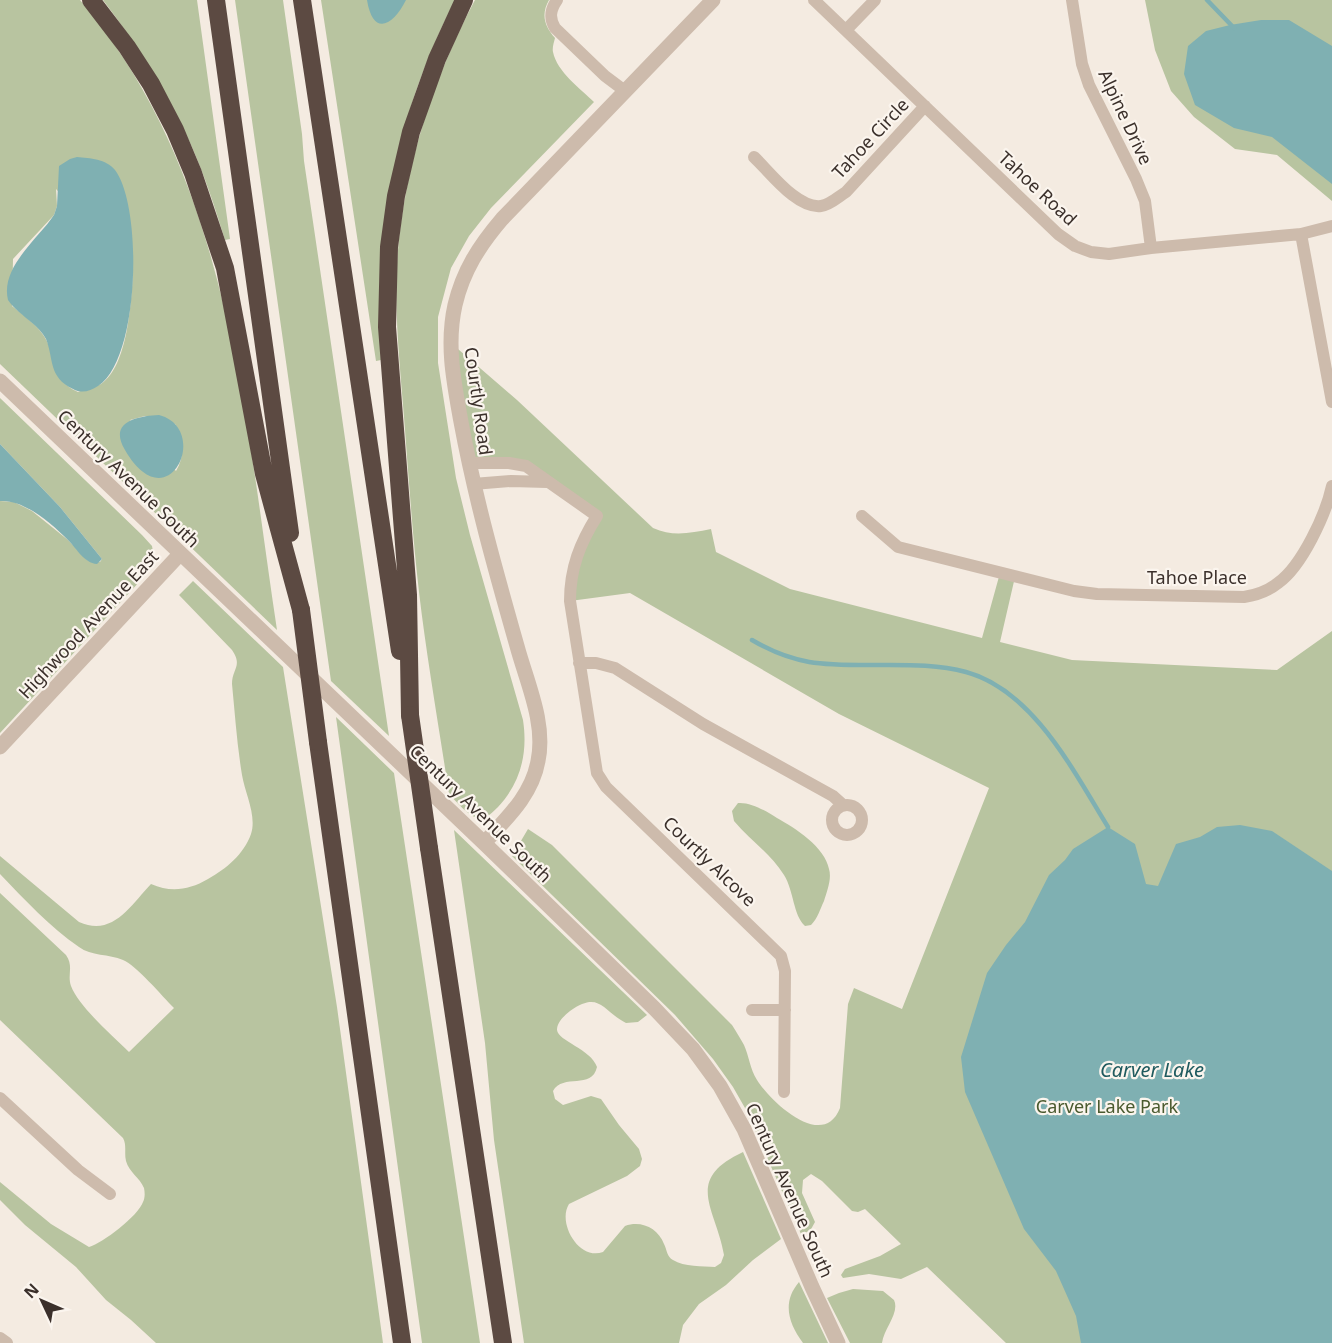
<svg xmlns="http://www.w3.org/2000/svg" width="1332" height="1343" font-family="'Noto Sans',sans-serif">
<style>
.green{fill:#b8c4a0;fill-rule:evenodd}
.water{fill:#7fb0b2}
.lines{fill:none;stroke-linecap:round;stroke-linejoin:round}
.stream{stroke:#7fb0b2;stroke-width:4.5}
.minor{stroke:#cdbbac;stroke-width:12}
.tertiary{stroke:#cdbbac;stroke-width:15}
.motorway{stroke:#5c4a42;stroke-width:18}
.motorway-bridge{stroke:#5c4a42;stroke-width:18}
.labels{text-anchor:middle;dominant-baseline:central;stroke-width:4.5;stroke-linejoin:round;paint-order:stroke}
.street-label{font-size:18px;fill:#3b302b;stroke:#fbf5ee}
.park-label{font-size:18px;fill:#4a5a2e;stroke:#fbf5ee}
.water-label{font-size:20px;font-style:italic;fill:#1f5a5e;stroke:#fbf5ee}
</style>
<rect width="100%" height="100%" fill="#f4ebe1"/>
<path class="green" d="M0 0H80C229 174 244 413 277 630L0 364ZM56 189 133 273C131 302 128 366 101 384 95 387 85 389 78 392 49 380 58 353 41 332 33 322 22 314 12 306L13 259 54 215 57 206ZM145 416 175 424C184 438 185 457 176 471L130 420Z
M103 0H197L230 239 225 240C215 208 205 176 191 145 169 94 137 45 103 0Z
M235 0H283L302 134 304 161 389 736 331 681Z
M321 0H455C397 114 372 232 381 360L376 361Z
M475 0H549C541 14 544 26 555 38 554 42 552 48 553 52 557 72 581 89 594 102L491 208 469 236 451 268 438 317V363L456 478 470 535 523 720C528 753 521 782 498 807 492 813 486 819 478 818 468 816 456 801 449 794 439 727 427 660 419 592 413 539 409 484 405 430 401 375 394 318 397 263 403 172 432 80 475 0Z
M1145 0H1332V201L1277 155 1235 149 1194 117 1171 91 1155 50Z
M451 343 517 400 653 528C673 537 690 533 711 529L716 552 790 589 982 638 1000 573 1015 577 1000 642 1072 660 1277 670 1332 631V1343H1006L927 1267 901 1279 869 1274 843 1278 841 1275 845 1269 880 1256 901 1244 865 1209 858 1212 852 1211 822 1181 811 1174 803 1180 802 1193 815 1222 810 1231 801 1234 745 1108 733 1087 713 1059 675 1015 512 856 528 829 552 845 732 1025C736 1031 740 1038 744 1045 749 1056 750 1069 757 1080 771 1102 823 1151 840 1108L848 1004 854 988 902 1009 989 788 839 714 630 593 570 601V584L597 516 526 466 469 463Z
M0 398 142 535 152 546 154 557 141 580 0 733V501L14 502 32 511 68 540 87 560 100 562 102 559 60 507 0 444Z
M193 581 283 667 337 1007 383 1343H156L131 1320 106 1300 76 1267 25 1225 0 1200V1182L51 1224 89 1247C103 1243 138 1216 143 1202 145 1198 145 1193 144 1188 140 1178 129 1172 126 1161 124 1153 127 1145 123 1138L0 1020V893L66 955C74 966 67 975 71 986 79 1007 112 1035 129 1052L174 1008C162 996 136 965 123 960 109 954 91 956 79 947 50 927 24 899 0 874V856L79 922C113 937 130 906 151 884 171 893 189 890 208 879 226 869 244 854 251 834 257 816 245 793 242 775 237 745 235 714 232 684 232 669 243 666 232 650L179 595Z
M336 717 394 773 480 1343H422Z
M738 803C751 802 766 811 777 818 795 828 825 847 829 869 832 879 827 891 824 901 820 909 818 918 811 925L805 926C793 915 794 891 784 875 771 854 750 840 734 821L732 811Z
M454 830 647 1015 638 1022 626 1023C602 1011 600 990 570 1011 564 1016 557 1022 557 1030 558 1041 591 1049 597 1067 592 1090 563 1073 553 1091L555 1099 563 1105 591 1096 601 1099 619 1125 639 1149 642 1159 640 1166 627 1176 569 1204C557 1223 579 1261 603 1252L625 1226C641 1220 658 1228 664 1244 667 1250 667 1257 673 1260 684 1267 703 1266 715 1267L721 1263 724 1255C716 1208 683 1180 743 1152L781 1239 753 1260 726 1285 699 1304 683 1325 679 1343H524L494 1140 485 1043Z
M799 1282 828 1343H803C788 1323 782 1302 799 1282Z
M853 1289 883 1291 894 1300C900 1313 884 1328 882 1343H850L827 1298 839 1293Z"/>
<path class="water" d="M367 0H406C393 26 373 37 367 0Z
M1261 20H1289L1332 46V184L1272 137 1234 128 1195 105 1184 74 1188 46 1206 31 1230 25Z
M77 157C90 158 106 159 115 170 143 207 140 359 98 386 90 391 82 394 73 389 48 377 54 359 46 339 42 332 37 327 31 322 23 315 14 309 8 300 0 267 39 238 54 215L57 206 59 166 70 159Z
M159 415C212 429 168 524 125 450 108 422 137 416 159 415Z
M0 444 60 507 102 559 97 564C84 563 77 549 68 540 52 524 24 499 0 501Z
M1240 825 1272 831 1332 871V1343H1081L1076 1316 1056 1271 1024 1229 965 1092 961 1057 987 973 1006 945 1025 922 1049 875 1065 860 1073 849 1108 827 1135 844 1146 884 1158 886 1176 844 1200 837 1217 827Z"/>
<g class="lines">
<path class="stream" d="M1207 0 1234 28
M752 640C796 666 825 665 875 665 906 665 936 664 966 672 1033 690 1074 772 1108 827"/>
<path class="minor" d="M557 0C550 10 549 18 555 28L605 76 625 91
M814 0 1058 234 1075 246 1091 252 1109 254 1151 248 1301 234 1332 226
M1072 0 1082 64 1089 85 1136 179 1145 201 1151 248
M846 30 875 0
M754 157C770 172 797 209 821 206 830 205 838 197 846 192L925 106
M1301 234 1332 402
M469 463H509L526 466 597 516C580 543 570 568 570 601L597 773 606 787 781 956 785 971 784 1092
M473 484 511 481 547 482
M862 516 898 547 1074 591 1097 594 1244 597C1257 595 1268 591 1278 583 1302 566 1326 514 1332 486
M579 663H596L615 668 703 724 833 796 843 805
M832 820a15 15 0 1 1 30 0a15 15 0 1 1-30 0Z
M752 1010H785
M0 1098 78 1170 110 1194
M0 1338 7 1343"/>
<path class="tertiary" d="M0 381 484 843 654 1008 693 1049 720 1086 744 1129 812 1287 838 1343
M0 747 180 554
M484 843C507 818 532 795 538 761 546 723 527 683 517 646 496 572 475 498 461 422 454 383 446 345 455 305 463 271 479 246 502 219L713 0"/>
<path class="motorway" d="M91 0 127 47 151 84 175 130 193 173 225 268 264 474 301 610
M216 0 290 533
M302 0 400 651
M410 715 408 595 387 327 389 247 396 196 411 132 437 59 464 0
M318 742 402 1343
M429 848 503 1343"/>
<path class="motorway-bridge" d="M301 610 318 742
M410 715 429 848"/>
</g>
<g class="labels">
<g class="street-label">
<text transform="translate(1126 117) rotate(65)">Alpine Drive</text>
<text transform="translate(870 138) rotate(-47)">Tahoe Circle</text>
<text transform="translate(1038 188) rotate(43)">Tahoe Road</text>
<text transform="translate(479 401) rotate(82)">Courtly Road</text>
<text transform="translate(129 478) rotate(44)">Century Avenue South</text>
<text x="1197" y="577">Tahoe Place</text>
<text transform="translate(88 624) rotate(-47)">Highwood Avenue East</text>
<text transform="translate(481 813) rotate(44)">Century Avenue South</text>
<text transform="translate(710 861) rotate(44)">Courtly Alcove</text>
<text transform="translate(790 1190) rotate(66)">Century Avenue South</text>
</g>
<g class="park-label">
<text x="1107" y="1106">Carver Lake Park</text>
</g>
<g class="water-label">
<text x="1152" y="1069">Carver Lake</text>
</g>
</g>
<g transform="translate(42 1301) rotate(314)" stroke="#fbf5ee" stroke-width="4.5" paint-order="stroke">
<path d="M0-4.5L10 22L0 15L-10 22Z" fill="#3b302b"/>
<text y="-9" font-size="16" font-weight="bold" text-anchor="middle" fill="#3b302b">N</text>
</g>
</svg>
